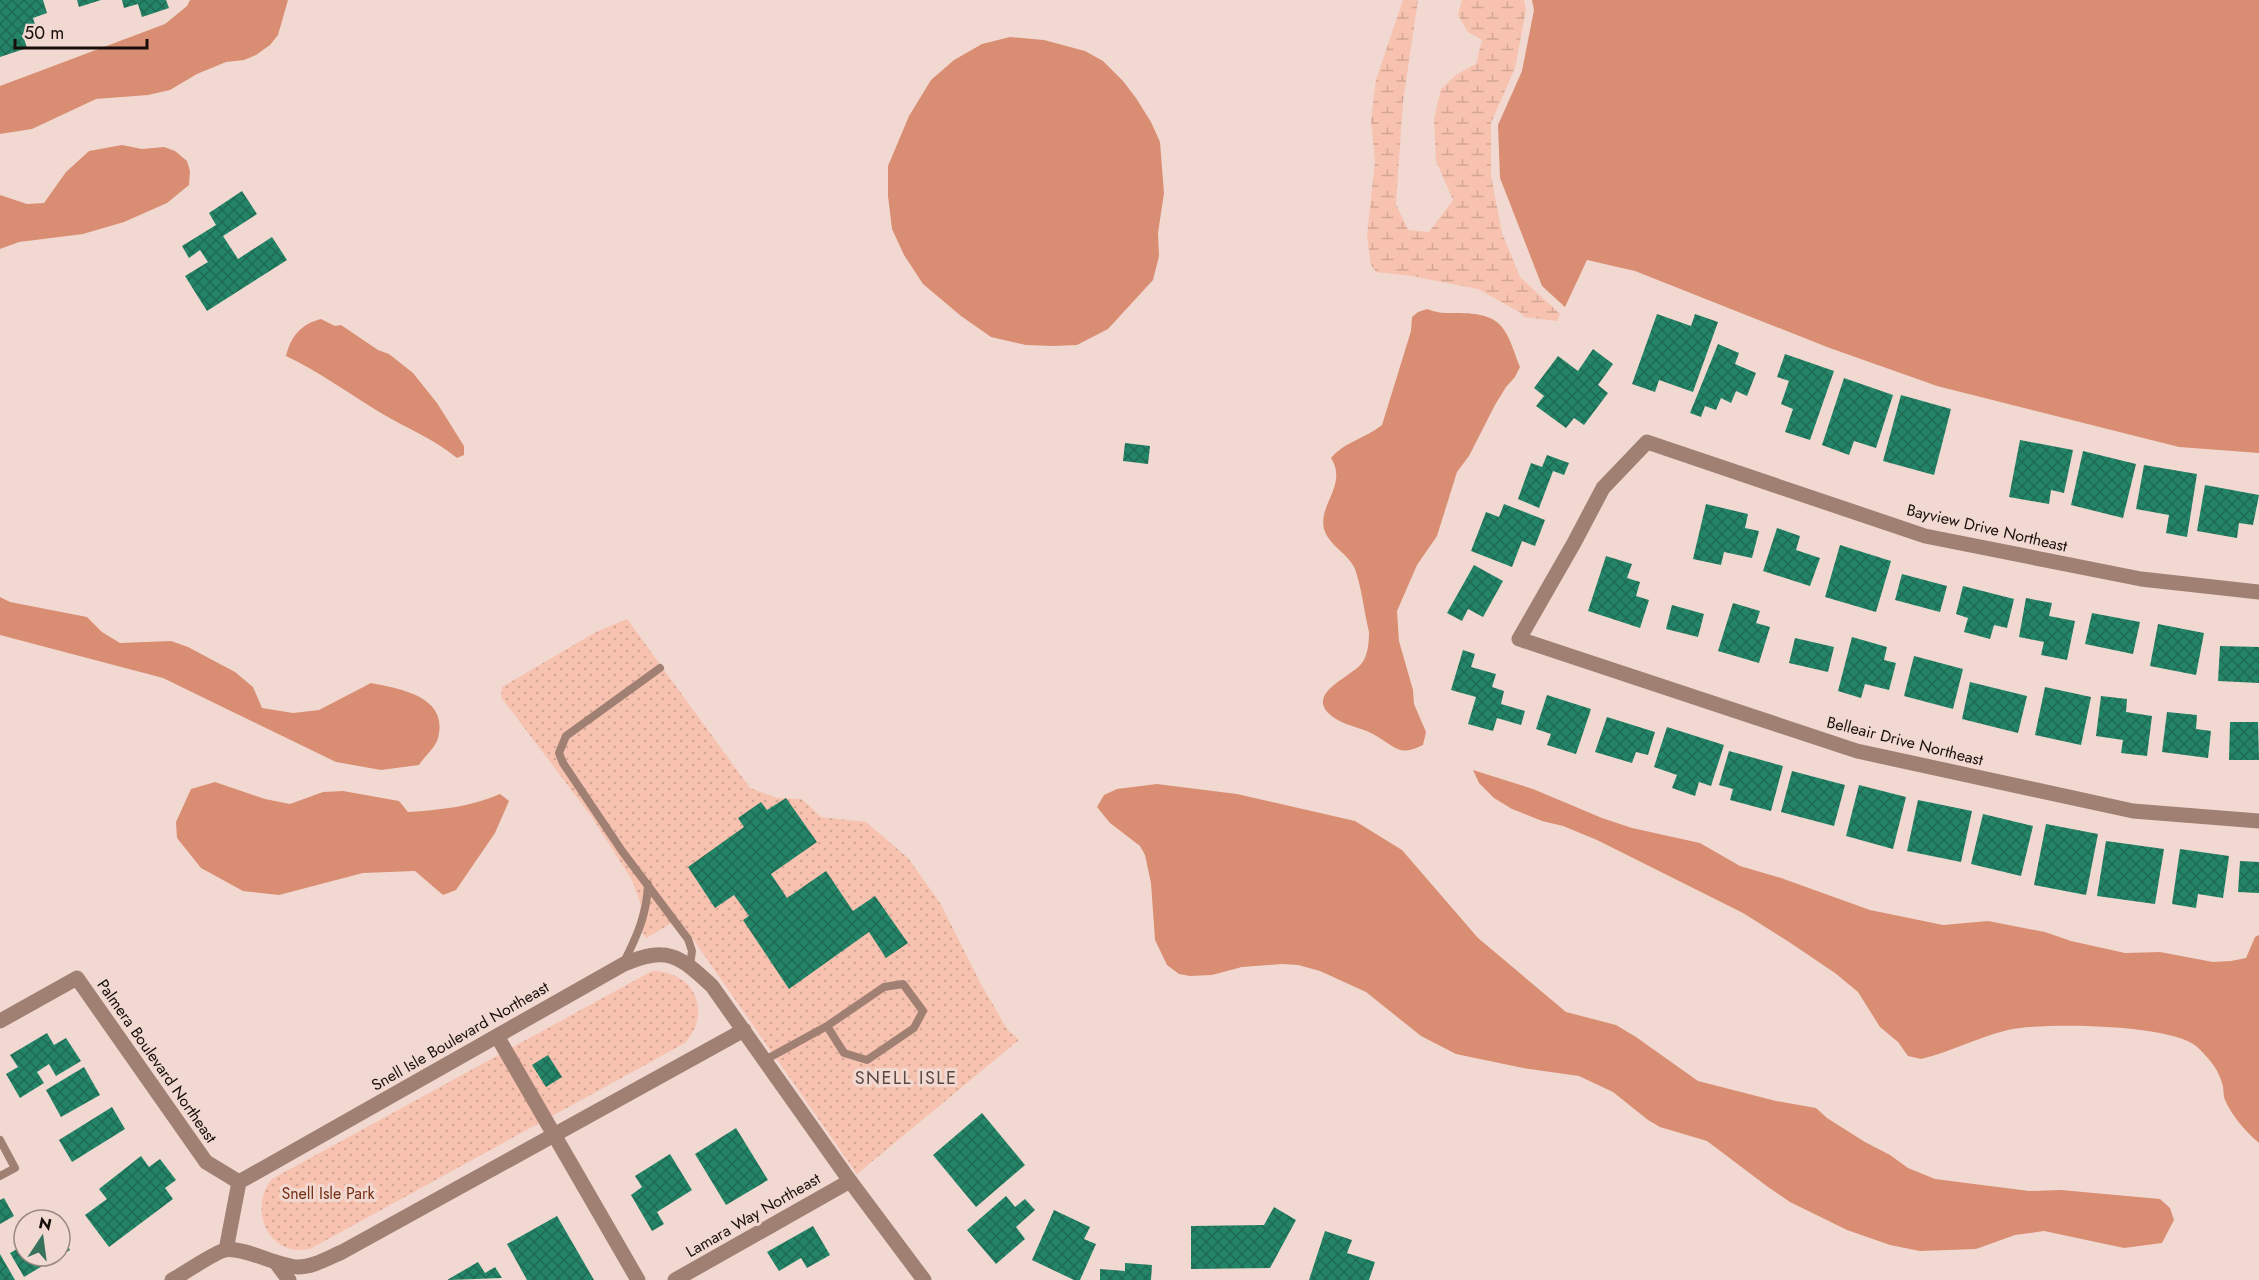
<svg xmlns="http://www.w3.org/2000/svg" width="2259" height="1280" font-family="Jost,sans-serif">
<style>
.wetland{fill:url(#wetland-marsh)}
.park{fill:url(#park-dots)}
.water{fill:#d98e73}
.building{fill:url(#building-cross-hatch)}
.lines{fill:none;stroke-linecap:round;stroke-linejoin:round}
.service{stroke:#a18074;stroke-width:8}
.minor{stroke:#a18074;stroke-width:15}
.tertiary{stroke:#a18074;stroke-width:15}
.labels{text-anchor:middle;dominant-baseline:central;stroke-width:6;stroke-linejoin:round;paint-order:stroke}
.street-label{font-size:16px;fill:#170f0c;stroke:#f1d9d1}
.park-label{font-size:16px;fill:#732e14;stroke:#f1d9d1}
.neighbourhood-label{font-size:18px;letter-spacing:1.5px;fill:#5a4740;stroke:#f1d9d1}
</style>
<defs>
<pattern id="wetland-marsh" width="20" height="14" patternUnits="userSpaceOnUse" patternTransform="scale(1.5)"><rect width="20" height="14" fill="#f7c2af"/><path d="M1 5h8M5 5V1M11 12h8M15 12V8" fill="none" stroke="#d3a695"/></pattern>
<pattern id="park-dots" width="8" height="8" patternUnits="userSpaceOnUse" patternTransform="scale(1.5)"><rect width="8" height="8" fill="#f7c2af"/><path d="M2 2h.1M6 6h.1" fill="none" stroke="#d3a695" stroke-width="1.8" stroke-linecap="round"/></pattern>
<pattern id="building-cross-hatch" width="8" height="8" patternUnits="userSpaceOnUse" patternTransform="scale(1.5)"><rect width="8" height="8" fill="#248467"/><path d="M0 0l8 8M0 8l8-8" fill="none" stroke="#1e6a53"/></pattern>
</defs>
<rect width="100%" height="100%" fill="#f1d9d1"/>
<path class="wetland" d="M1403 0H1418L1403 102 1396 204 1408 230 1429 232 1453 200 1436 161 1434 119 1441 89 1457 74 1476 64 1482 40 1468 32 1458 15 1462 0H1524L1526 10 1515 68 1491 123V176L1502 233 1520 277 1560 314 1557 321 1524 317 1521 313 1478 289 1411 276 1376 272 1371 265 1367 236 1375 161 1371 120 1376 80Z"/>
<path class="park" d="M627 619 750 788 777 798 802 799 821 817 866 822 908 858 940 903 981 984 1007 1029 1019 1040 857 1174 683 925 672 923 646 938 637 926 641 905 632 880 591 816 501 697 502 687 596 632Z
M652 971C694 971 713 1011 685 1043L310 1249C304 1249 297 1251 291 1249 260 1241 253 1201 272 1179Z"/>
<path class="water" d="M190 0H288L278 35 270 45 256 55 244 60 226 62 197 74 170 90 148 95 96 99 32 129 0 134V86L165 24 187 6Z
M1532 0H2259V453L2179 447 1937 386 1827 347 1635 271 1587 260 1565 307 1542 286 1500 178 1498 125 1522 71 1534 10Z
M1010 37 1044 40 1085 51 1103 61 1123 81 1136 98 1151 122 1160 142 1164 193 1158 233 1159 256 1153 280 1108 329 1077 345 1053 346 1026 345 991 337 961 316 923 284 904 255 892 229 888 196V166L909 116 931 80 954 60 982 44Z
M122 145 142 149 164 147 175 151 187 161 190 171 189 185 167 203 124 222 83 234 19 242 0 249V195L27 204 44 203 66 172 89 151Z
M1427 309C1441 314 1446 313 1460 313 1505 314 1506 330 1520 367L1515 377 1506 387 1495 405 1469 456 1457 472 1437 536 1417 565 1397 611 1399 641 1413 690 1414 704 1426 732 1423 745C1400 756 1398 749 1378 737 1365 728 1349 727 1336 719 1299 695 1351 678 1362 663 1368 655 1369 642 1369 632 1364 612 1362 589 1355 569 1349 554 1329 546 1324 529 1318 504 1348 485 1331 458 1344 442 1366 438 1382 425L1411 331 1412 317 1418 312Z
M321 319 335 326 341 325 378 350 389 354 413 373 437 403 464 446V455L457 458C434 439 406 428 381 413 349 394 320 372 286 356 291 336 301 324 321 319Z
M0 597 10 602 87 617 102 632 120 643 171 641 188 647 235 672 253 687 262 708 293 713 319 710 371 683C400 689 449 696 438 738 436 747 424 757 419 765L381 770 336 762 163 678 0 635Z
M1473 770 1533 789 1602 818 1632 828 1700 843 1740 866 1781 878 1870 910 1943 925 1988 921 2045 932 2071 941 2125 953 2160 952 2213 962 2231 961 2246 958 2255 937 2259 935V1143C2246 1132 2232 1116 2225 1100 2223 1095 2224 1088 2222 1083 2218 1068 2207 1056 2196 1046 2170 1024 2041 1022 2008 1030 1978 1037 1951 1052 1921 1059L1908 1056 1898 1042 1880 1027 1858 992 1835 973 1789 942 1743 913 1597 840 1563 826 1542 821 1512 809 1494 798 1479 783Z
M215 782 265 799 290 804 323 792 343 791 399 801 408 812C439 810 470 807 500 794L509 801 495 833 456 890 443 895 415 871 363 873 279 895 243 891 201 868 177 838 176 822 191 789Z
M1157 784 1237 794 1355 821 1402 850 1478 938 1566 1012 1616 1025 1636 1037 1698 1081 1776 1101 1816 1108 1827 1118 1865 1142 1890 1155 1908 1168 1935 1179 2029 1191 2061 1190 2160 1199 2170 1208 2174 1220 2162 1243 2124 1248 2044 1231 2015 1235 1976 1249 1920 1251 1890 1245 1847 1230 1790 1202 1768 1187 1707 1141 1660 1127 1648 1120 1613 1092 1598 1085 1579 1076 1523 1068 1456 1054 1421 1036 1366 992 1320 971 1298 965 1282 964 1242 967 1212 975 1190 976 1179 974 1167 965 1155 940 1151 883 1145 855 1140 846 1110 823 1097 807 1104 795 1117 789Z"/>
<path class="building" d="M0 0H43L47 13 33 18 37 31 23 35 27 48 0 57Z
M77 0H101L79 7Z
M122 0H166L169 8 142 17 138 4 124 8Z
M242 191 257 214 223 236 238 259 272 237 287 260 207 311 185 276 208 262 200 250 189 258 182 246 216 225 209 213Z
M1657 314 1691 326 1695 314 1718 322 1693 392 1659 380 1655 392 1632 384Z
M1718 344 1739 353 1735 364 1756 373 1747 396 1736 391 1731 403 1721 398 1716 410 1705 406 1701 417 1690 413Z
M1593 349 1613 364 1598 385 1608 393 1584 425 1574 418 1566 428 1536 406 1544 396 1534 388 1558 356 1578 371Z
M1785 354 1834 371 1810 440 1785 432 1793 409 1781 404 1789 381 1777 377Z
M1844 378 1893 395 1876 448 1854 441 1849 455 1822 445Z
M1901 395 1951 409 1934 475 1883 461Z
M2020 440 2073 450 2064 493 2051 490 2049 504 2009 497Z
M1125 443 1150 446 1148 464 1123 461Z
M2083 451 2136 464 2123 518 2071 505Z
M1547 455 1569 463 1564 475 1553 471 1539 508 1518 499 1531 463 1542 467Z
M2144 465 2197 474 2187 537 2166 533 2169 515 2136 509Z
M2205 485 2259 495 2253 525 2239 523 2237 538 2197 531Z
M1504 504 1545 520 1535 546 1522 541 1512 567 1471 551 1486 512 1499 517Z
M1706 504 1748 514 1745 528 1759 531 1752 558 1724 552 1721 565 1693 559Z
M1777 528 1800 536 1796 550 1820 558 1810 586 1763 571Z
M1840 545 1891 561 1876 612 1825 597Z
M1606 556 1632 564 1627 578 1640 582 1636 596 1649 600 1640 628 1588 611Z
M1474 565 1503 581 1483 617 1468 609 1462 621 1447 613Z
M1902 574 1947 586 1940 612 1895 600Z
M1963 586 2014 599 2007 628 1994 625 1990 639 1964 632 1968 618 1956 614Z
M2026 598 2052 603 2049 616 2075 621 2067 660 2041 655 2044 642 2019 637Z
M1733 603 1760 611 1756 623 1770 627 1759 663 1718 651Z
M1672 605 1704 614 1698 637 1666 629Z
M2092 613 2140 622 2133 654 2085 644Z
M2158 624 2204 633 2196 675 2150 666Z
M1852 637 1887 647 1884 660 1896 663 1889 690 1865 684 1861 698 1838 691Z
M1795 638 1834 647 1828 672 1789 663Z
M2220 646 2259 647V683L2218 681Z
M1463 650 1475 654 1471 667 1496 674 1492 687 1504 691 1501 704 1525 711 1521 725 1497 718 1493 731 1468 724 1476 697 1451 690Z
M1914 656 1963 669 1953 709 1904 696Z
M1970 682 2027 696 2018 733 1962 719Z
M2045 687 2091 697 2081 745 2035 735Z
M1547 695 1591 709 1576 754 1547 745 1551 734 1536 729Z
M2101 696 2127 699 2126 712 2152 716 2147 756 2121 753 2123 740 2096 736Z
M2167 712 2197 715 2196 729 2211 731 2208 758 2162 752Z
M1607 717 1655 732 1648 755 1636 752 1632 763 1595 752Z
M2230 722H2258L2259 760H2229Z
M1667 727 1724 745 1711 786 1699 782 1695 796 1672 788 1677 775 1654 767Z
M1729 751 1783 766 1771 811 1730 800 1733 789 1719 785Z
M1792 771 1845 785 1834 826 1781 812Z
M1859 785 1906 797 1893 849 1846 836Z
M786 798 817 842 771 874 787 898 826 871 853 911 875 896 908 943 886 958 869 932 789 989 743 920 749 916 734 895 715 908 688 867 744 827 738 818 761 802 767 810Z
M1918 800 1972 811 1961 862 1907 851Z
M1983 814 2033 826 2021 876 1971 864Z
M2046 824 2098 834 2086 895 2034 885Z
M2106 841 2164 849 2155 904 2097 896Z
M2180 849 2229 856 2223 898 2198 894 2196 908 2172 904Z
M2240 861 2259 862V893L2238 892Z
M47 1033 54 1045 66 1038 81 1061 56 1076 49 1064 37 1072 44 1083 20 1098 6 1074 18 1067 10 1055Z
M548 1055 562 1077 546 1087 532 1065Z
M84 1067 100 1095 61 1117 46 1090Z
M112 1107 125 1129 72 1162 59 1140Z
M982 1113 1025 1165 976 1207 933 1155Z
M736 1128 768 1180 726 1205 695 1154Z
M670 1154 692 1190 657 1212 664 1224 652 1231 631 1195 642 1187 635 1176Z
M141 1156 149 1167 160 1159 176 1180 165 1188 173 1199 109 1247 85 1215 107 1199 99 1189Z
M1006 1196 1015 1207 1025 1199 1035 1210 1016 1227 1025 1239 996 1264 967 1230Z
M4 1198 14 1216 0 1224V1200Z
M1274 1207 1296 1220 1270 1268 1191 1269V1226L1264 1225Z
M1054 1210 1090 1227 1084 1239 1096 1244 1080 1280H1074L1032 1260Z
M557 1216 594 1280H527L507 1244Z
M813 1226 830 1255 807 1268 801 1258 779 1271 767 1252Z
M1325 1231 1352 1240 1347 1253 1375 1262 1369 1280H1309Z
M60 1232 70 1250 60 1256Z
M24 1245V1256H59L24 1277 10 1253Z
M0 1254 15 1280H0Z
M478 1262 485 1273 495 1267 502 1278 447 1280Z
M1125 1263 1152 1265 1151 1280H1100V1269L1125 1271Z"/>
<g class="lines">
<path class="service" d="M660 668 566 736 559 753 563 763 622 851 688 939 692 951 690 965
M624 962C637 936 647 914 648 884
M765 1060 827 1026 884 987 903 984 923 1011 914 1028 867 1060 844 1053 827 1026
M0 1140 15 1168 0 1176"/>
<path class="minor" d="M2259 592 2141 579 1925 536 1647 442 1603 488 1574 543 1519 639 1857 751 2133 811 2259 821
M0 1021 77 978 206 1162 239 1182
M497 1036 638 1280
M277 1264 289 1280
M675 1280 850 1181"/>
<path class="tertiary" d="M226 1250 239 1182 624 964C667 946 679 955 712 986L850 1181 924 1280
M172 1280C183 1274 215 1252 225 1250 242 1246 277 1266 298 1267 313 1267 328 1258 342 1252L744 1030"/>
</g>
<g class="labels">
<g class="street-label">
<text transform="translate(1987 528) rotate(13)">Bayview Drive Northeast</text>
<text transform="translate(1905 741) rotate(14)">Belleair Drive Northeast</text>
<text transform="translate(460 1036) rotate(-30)">Snell Isle Boulevard Northeast</text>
<text transform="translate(157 1061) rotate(55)">Palmera Boulevard Northeast</text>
<text transform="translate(753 1215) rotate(-30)">Lamara Way Northeast</text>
</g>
<g class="park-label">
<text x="328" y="1193">Snell Isle Park</text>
</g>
<g class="neighbourhood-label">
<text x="906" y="1078">SNELL ISLE</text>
</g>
</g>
<g transform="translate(42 1238) rotate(13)"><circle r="28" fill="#f1d9d1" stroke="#9a8882" stroke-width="1.5"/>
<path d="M0-4.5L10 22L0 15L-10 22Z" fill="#37725d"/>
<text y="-9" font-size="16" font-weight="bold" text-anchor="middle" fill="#170f0c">N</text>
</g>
<path d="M15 39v9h132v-9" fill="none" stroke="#170f0c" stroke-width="3"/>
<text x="24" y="39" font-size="18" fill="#170f0c" stroke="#f1d9d1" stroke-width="4.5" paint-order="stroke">50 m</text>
</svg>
